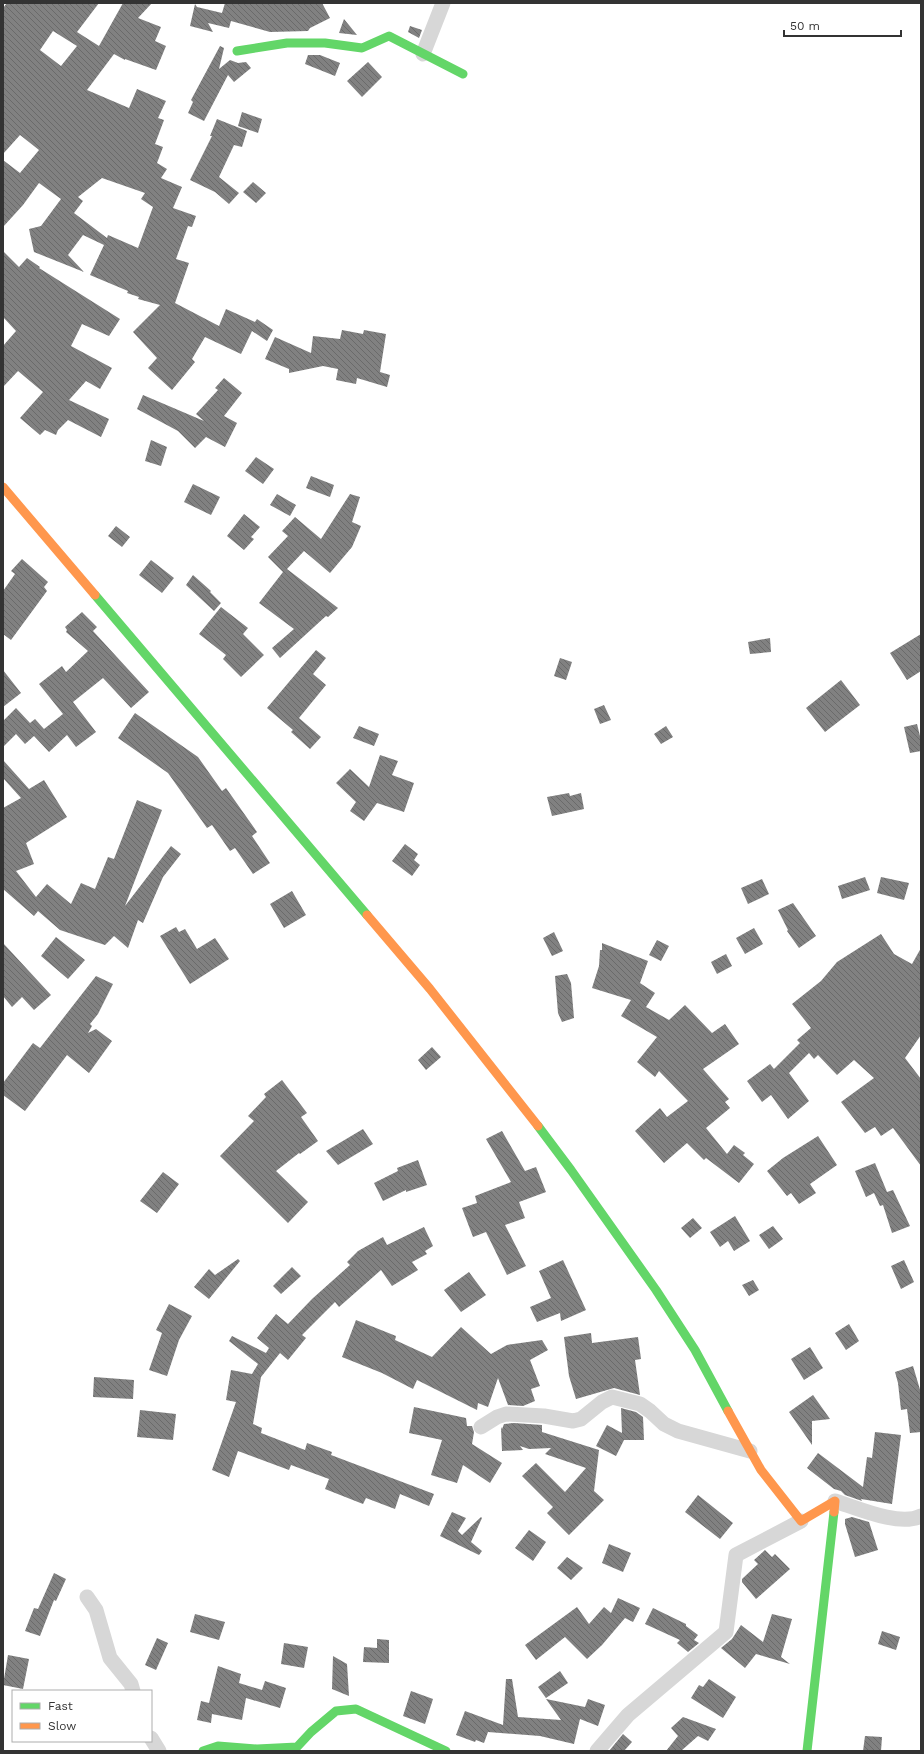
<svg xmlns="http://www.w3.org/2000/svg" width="924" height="1754" font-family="'Work Sans',sans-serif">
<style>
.building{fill:url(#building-back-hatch);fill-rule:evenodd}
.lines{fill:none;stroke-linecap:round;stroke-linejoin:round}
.street{stroke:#d7d7d7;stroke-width:15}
.fast{stroke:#63d668;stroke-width:9}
.slow{stroke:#ff974d;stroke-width:9}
</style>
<defs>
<pattern id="building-back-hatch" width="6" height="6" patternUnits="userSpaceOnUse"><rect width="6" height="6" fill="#818181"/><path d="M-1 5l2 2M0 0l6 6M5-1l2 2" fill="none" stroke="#6a6a6a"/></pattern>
</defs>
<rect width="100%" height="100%" fill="#fff"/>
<path class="building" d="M7 3H99L77 32 99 46 123 3H152L138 18 161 27 155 41 166 46 156 70 125 59V60L114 54 87 90 129 108 137 89 166 101 158 118 164 120 155 144 163 147 157 163 167 169 161 178 182 187 173 208 196 216 192 227 188 226 176 259 189 263 175 303 219 326 226 309 255 322 257 319 273 330 267 341 252 331 241 354 205 337 192 359 195 362 172 390 148 368 157 358 133 332 160 305 138 299 139 297 127 293 128 291 90 275 104 245 83 235 68 255 84 272 34 252 29 229 41 226 61 199 39 183 23 205 3 227V160L20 173 39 150 20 135 3 154V8ZM53 31 77 46 61 66 40 50ZM102 178 145 193 141 199 153 207 138 248 108 235 107 238 74 213 83 201 78 197Z
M225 3H322L330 18 310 28 308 31 270 32 231 21 229 28 208 23 213 32 190 26 195 4 197 7 222 13Z
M344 19 357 35 339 33Z
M410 26 422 30 419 38 408 32Z
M220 46 224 48 219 69 230 60 238 63 246 62 251 68 234 82 228 75 204 121 188 113 193 102 191 100Z
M308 55H320L340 63 335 76 305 64Z
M368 62 382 77 362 97 347 81Z
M242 112 262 119 258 133 238 126Z
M217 119 247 131 242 147 234 145 219 177 239 193 229 204 215 192 190 180 212 136H210Z
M253 182 266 193 256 203 243 192Z
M3 251 19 267 27 258 40 267 39 268 120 319 109 336 82 324 71 346 112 368 100 389 86 381 69 400 109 419 101 437 68 420 58 430 56 435 45 430 40 435 20 418 43 392 18 371 3 387V346L16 331 3 317Z
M342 330 363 334 364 330 386 334 380 372 390 375 387 387 357 378 356 384 336 380 338 369 323 366 289 373V369L265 359 275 337 311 353 313 336 340 339Z
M224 378 242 393 224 416 237 423 225 447 206 437 195 448 178 431 137 409 143 395 204 421 196 414 218 390 215 388Z
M151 440 167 447 161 466 145 461Z
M256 457 274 469 263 484 245 471Z
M311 476 334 485 330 497 306 488Z
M193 484 220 497 211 515 184 502Z
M277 494 296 505 290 516 270 505Z
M350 494 360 497 352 522 361 526 352 547 330 573 304 551 287 569 338 608 328 617 326 616 280 658 272 648 294 629 259 603 283 572 268 557 288 536 282 531 295 517 321 539Z
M244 514 260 527 251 537 254 539 244 550 227 536Z
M116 526 130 537 122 547 108 536Z
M22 559 48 582 44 587 47 591 11 640 3 634V591L15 574 11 571Z
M151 560 174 578 162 593 139 575Z
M193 575 211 591 210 592 221 603 214 611 186 585Z
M221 607 248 628 243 634 264 655 241 677 223 659 226 655 199 634Z
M82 612 97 627 93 631 149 692 131 708 103 678 73 702 96 732 76 747 67 735 49 752 34 736 25 744 16 734 3 747V721L16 708 30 723 35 719 44 729 63 714 39 684 62 666 66 672 88 651 66 632 67 630 65 627Z
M921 634V671L907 680 890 653Z
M770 638 771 652 750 654 748 642Z
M316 650 326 658 313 674 326 685 299 718 321 737 310 749 291 732 293 730 267 708Z
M560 658 572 662 566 680 554 676Z
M3 670 21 693 3 707Z
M841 680 860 705 825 732 806 708Z
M604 705 611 720 600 724 594 709Z
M135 713 198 757 222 791 226 788 257 832 252 836 270 863 253 874 235 848 230 851 212 825 207 828 168 773 118 738Z
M917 724 921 740V751L910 753 904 727Z
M359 726 379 734 374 746 353 738Z
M666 726 673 737 661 744 654 734Z
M380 755 398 761 392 775 414 783 404 812 377 803 364 821 350 811 356 802 336 783 350 769 369 787Z
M3 760 29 789 44 780 67 817 26 843 34 864 16 871 36 897 47 884 71 904 81 883 95 889 108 857 114 859 137 800 162 810 125 906 171 846 181 854 163 877 143 923 138 920 128 948 114 936 105 945 60 930 38 911 34 916 3 889V808L21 798 3 778Z
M569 793 570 796 581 793 584 809 552 816 547 797Z
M405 844 418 854 414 860 420 865 412 876 392 861Z
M865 877 870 890 842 899 838 886Z
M881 877 909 883 904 900 877 893Z
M762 879 769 894 748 904 741 888Z
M292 891 306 915 284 928 270 904Z
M793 903 816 936 799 948 787 931 788 930 778 910Z
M176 927 179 932 185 929 197 949 215 938 229 959 190 984 160 936Z
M754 928 763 944 745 954 736 938Z
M554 932 563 951 552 956 543 938Z
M881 934 894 954 912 964 921 948V1035L905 1058 921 1079V1166L893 1128 881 1136 875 1127 865 1133 841 1102 874 1078 854 1060 837 1075 818 1055 814 1059 809 1053 789 1073 809 1101 788 1119 771 1095 762 1102 747 1081 770 1064 774 1069 800 1043 797 1040 811 1028 792 1004 821 981 837 962Z
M56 937 85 960 68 979 41 956Z
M657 940 669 946 661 961 649 955Z
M3 943 51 995 34 1010 22 997 12 1007 3 996Z
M602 943 648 961 640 983 655 993 646 1007 669 1020 685 1005 712 1033 725 1024 739 1044 703 1069 729 1099 725 1102 730 1108 706 1128 727 1154 734 1145 745 1153 743 1155 754 1164 739 1183 706 1158 704 1160 687 1143 664 1163 635 1131 660 1108 667 1117 688 1101 659 1071 655 1077 637 1062 657 1037 621 1016 631 1000 592 988 599 966 600 950H602Z
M726 954 732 966 717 974 711 962Z
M567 974 571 983 574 1018 562 1022 558 1013 555 976Z
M96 976 113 984 98 1014 90 1024 92 1026 88 1033 96 1029 112 1041 89 1073 67 1055 25 1111 3 1095V1083L33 1043 40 1048Z
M432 1047 441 1057 426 1070 418 1060Z
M282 1080 307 1113 301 1117 318 1141 300 1154 299 1153 276 1171 308 1202 288 1223 220 1156 254 1121 248 1116 266 1097 264 1094Z
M363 1129 373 1144 338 1165 326 1151Z
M502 1131 525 1171 536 1167 546 1192 519 1202 525 1218 505 1225 526 1266 507 1275 486 1232 473 1237 462 1208 477 1203 475 1196 511 1182 486 1139Z
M818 1136 837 1165 810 1184 816 1193 799 1204 791 1193 787 1196 767 1171 783 1158Z
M418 1160 427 1185 406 1192V1190L383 1201 374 1183 398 1171 397 1168Z
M875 1163 887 1192 893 1190 910 1226 892 1233 883 1205 880 1206 874 1193 866 1197 855 1171Z
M163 1172 179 1184 157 1213 140 1201Z
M735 1216 750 1241 734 1251 728 1241 720 1247 710 1232Z
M693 1218 702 1228 690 1238 681 1228Z
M773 1226 783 1239 769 1249 759 1235Z
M424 1227 433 1246 425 1251 427 1254 412 1262 418 1270 392 1286 381 1270 339 1307 335 1302 302 1335 306 1338 288 1360 280 1353 261 1377 253 1424 262 1428 261 1433 305 1450 307 1443 332 1452 331 1455 434 1494 429 1506 400 1494 395 1509 366 1498 363 1504 325 1489 329 1479 291 1465 289 1470 238 1451 229 1477 212 1470 236 1402 226 1400 231 1370 252 1374 258 1364 229 1341 232 1336 266 1353 269 1348 257 1338 276 1314 288 1324 312 1299 350 1265 347 1262 358 1251 383 1237 387 1245Z
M238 1259 240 1261 209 1299 194 1287 209 1269 215 1275Z
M563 1260 586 1310 561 1321 560 1313 537 1322 530 1307 551 1298 539 1271Z
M904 1260 914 1282 901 1289 891 1266Z
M292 1267 301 1276 281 1294 273 1286Z
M469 1272 486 1295 461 1312 444 1290Z
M753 1280 759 1290 749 1296 742 1285Z
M169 1304 192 1316 179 1340 167 1376 149 1370 162 1333 156 1330Z
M356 1320 396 1336 395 1340 432 1357 461 1327 491 1354 507 1345 542 1340 548 1350 530 1360 540 1386 531 1389 535 1401 523 1406 508 1405 498 1378 488 1407 478 1403 477 1410 417 1380 413 1389 382 1373 342 1357Z
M849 1324 859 1341 846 1350 835 1333Z
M591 1333 592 1343 638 1337 641 1359 635 1360 640 1395 614 1388 576 1399 569 1376 564 1337Z
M810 1347 823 1368 804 1380 791 1359Z
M913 1366 921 1393V1432L910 1433 907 1409 901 1410 898 1383 895 1372Z
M94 1377 134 1380 133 1399 93 1397Z
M813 1395 830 1419 812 1421V1445L789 1412Z
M414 1407 466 1418 467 1426H472L474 1432 472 1444 502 1463 490 1483 463 1465 457 1483 431 1475 442 1440 409 1433Z
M621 1408 636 1412 643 1417 644 1440H624L616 1456 596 1446 607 1425 622 1433Z
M140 1410 176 1414 173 1440 137 1437Z
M514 1423 542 1425V1432L599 1450 594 1491 604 1500 569 1535 547 1513 553 1507 522 1476 536 1463 565 1492 586 1468 545 1454 551 1448 529 1449 520 1446 523 1450 502 1451 501 1427 502 1429 504 1424Z
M875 1432 901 1435 892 1504 861 1499 862 1501 845 1495 841 1491 834 1489 807 1468 818 1453 863 1487 867 1457 872 1458Z
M698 1495 733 1523 720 1539 685 1512Z
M452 1512 466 1518 458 1531 462 1535 481 1517 482 1518 471 1542 482 1551 479 1555 440 1536Z
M852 1517 869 1522 878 1550 855 1557 845 1524V1519Z
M529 1530 546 1542 533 1561 515 1548Z
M609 1544 631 1553 623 1572 602 1563Z
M765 1550 772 1557 775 1554 790 1569 756 1599 742 1582V1579L758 1564 754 1560Z
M567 1557 583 1568 571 1580 557 1568Z
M54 1573 66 1579 56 1601 54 1600 40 1636 25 1631 34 1608 38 1609Z
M618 1598 640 1608 633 1622 625 1618 602 1645 587 1659 565 1637 536 1660 525 1645 577 1607 589 1624 604 1607 611 1613Z
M653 1608 686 1624V1626L698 1635 694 1640 699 1643 688 1652 677 1643 680 1640 645 1624Z
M195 1614 225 1622 219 1640 190 1632Z
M772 1614 792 1619 781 1657 790 1664 756 1654 745 1668 721 1648 732 1639 741 1625 763 1642Z
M882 1631 900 1637 896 1650 878 1644Z
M157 1638 168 1643 156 1670 145 1665Z
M377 1639 389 1640V1663L363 1662 364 1647 377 1648Z
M284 1643 308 1647 304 1668 281 1664Z
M8 1655 29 1659 23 1689 3 1685Z
M333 1656 347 1664 349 1696 332 1689Z
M218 1666 241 1674 239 1683 262 1690 265 1681 286 1688 280 1708 246 1698 242 1720 212 1714 211 1723 197 1720 201 1701 209 1703Z
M560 1671 568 1683 546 1698 538 1687Z
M506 1679H512L518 1717 561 1720 546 1699 585 1707 588 1699 605 1705 598 1726 580 1719 574 1744 540 1736 488 1732 484 1743 476 1740 475 1742 456 1735 465 1711 503 1725Z
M709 1679 736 1697 723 1718 691 1698 699 1685 703 1687Z
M411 1691 433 1699 425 1724 403 1716Z
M683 1717 716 1729 708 1741 698 1736 681 1751H666L678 1736 671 1728Z
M623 1734 632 1742 624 1751H609Z
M865 1736 882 1737 881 1751H863Z"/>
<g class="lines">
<path class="street" d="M423 54 443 3
M481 1427 497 1417 506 1414 544 1416 573 1421 581 1419 602 1402 612 1397 640 1404 650 1411 664 1424 678 1431 750 1451
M835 1501C857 1508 900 1527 921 1516
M87 1597 96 1610 110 1658 131 1684 133 1691
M151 1738 159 1751
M597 1751 628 1715 726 1632 736 1555 801 1521"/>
<path class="fast" d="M237 51 287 43H325L362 48 389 36 463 74
M95 595 367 915
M538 1126 571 1170 656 1290 695 1350 728 1411
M203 1751 218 1746 257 1749 297 1747 311 1732 336 1711 356 1709 446 1751
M807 1751 834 1512"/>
<path class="slow" d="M3 487 95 595
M367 915 430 989 538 1126
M728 1411 761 1470 801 1521 835 1501 834 1512"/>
</g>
<rect width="924" height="1754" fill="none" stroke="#333333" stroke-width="8"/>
<rect x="12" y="1690" width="140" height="52" fill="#ffffff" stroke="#adadad"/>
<rect x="20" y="1703" width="20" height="6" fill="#63d668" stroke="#adadad"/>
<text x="48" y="1710" font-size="12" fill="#333333">Fast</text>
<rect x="20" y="1723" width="20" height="6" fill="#ff974d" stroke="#adadad"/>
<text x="48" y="1730" font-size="12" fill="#333333">Slow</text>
<path d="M784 30v6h117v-6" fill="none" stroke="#333333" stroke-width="2"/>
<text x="790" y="30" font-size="12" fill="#333333" stroke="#ffffff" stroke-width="3" paint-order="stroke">50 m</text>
</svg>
